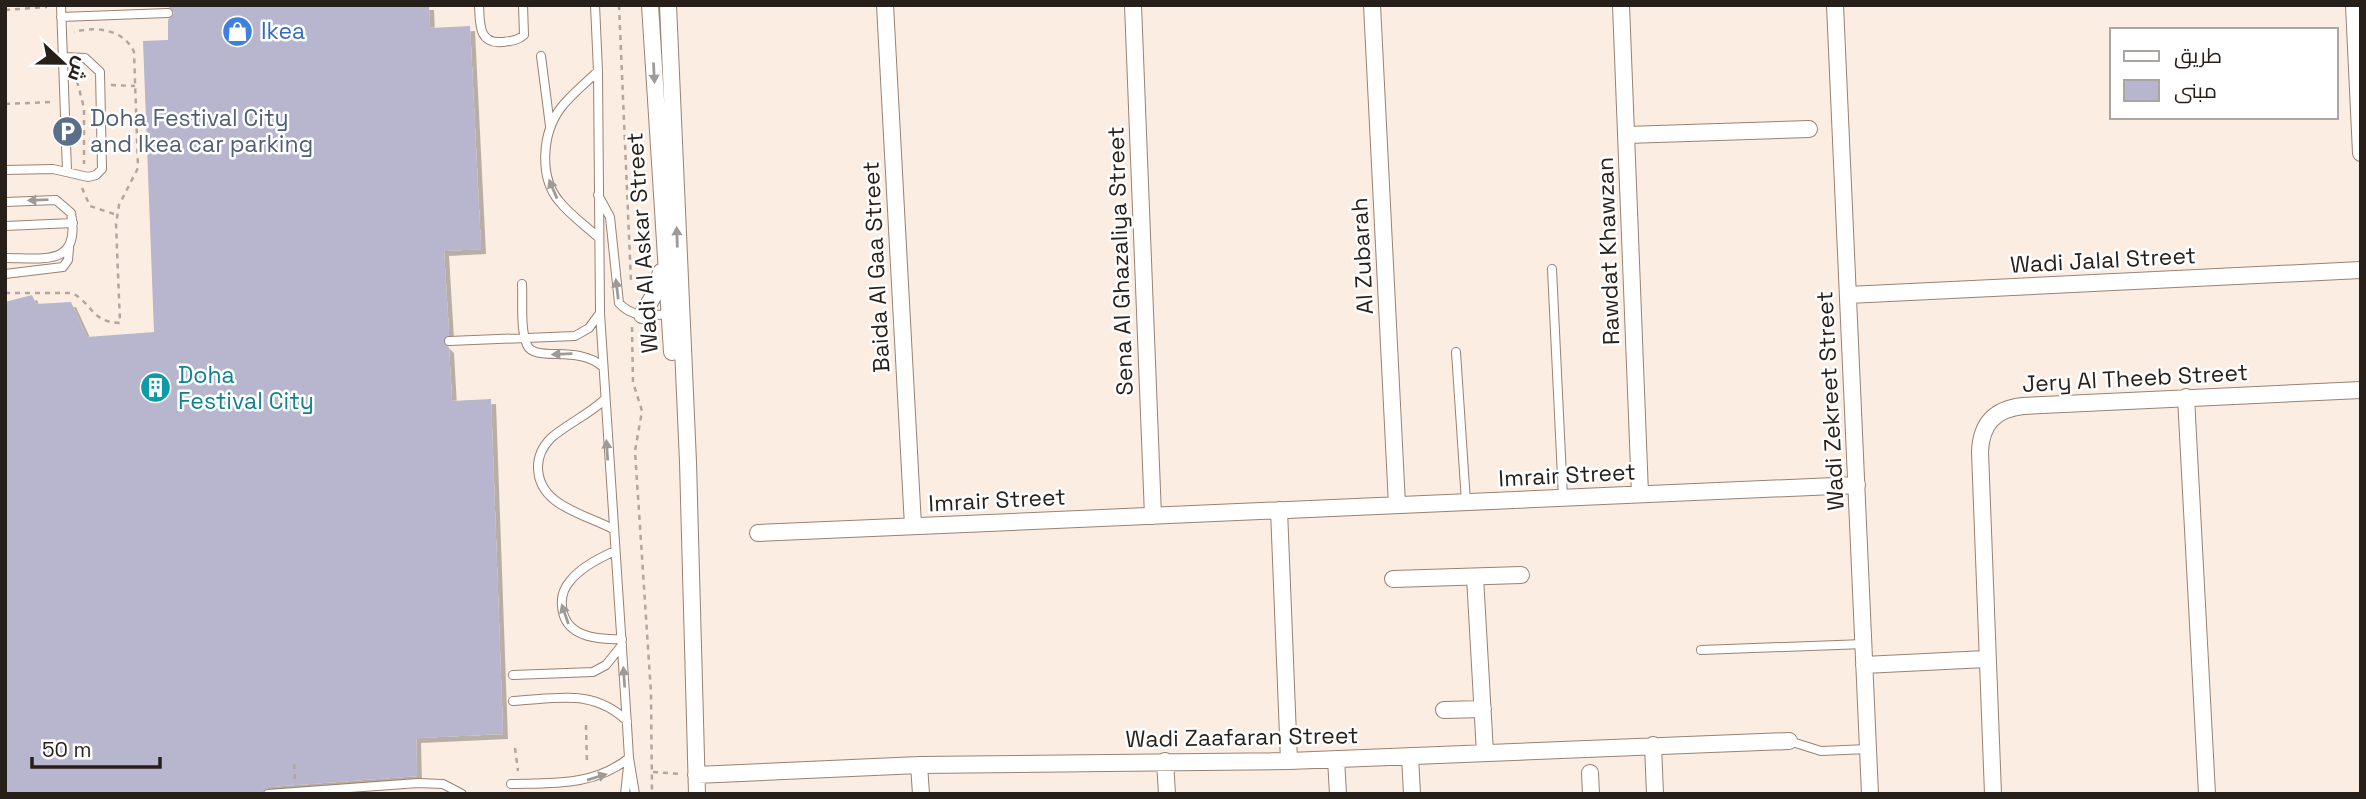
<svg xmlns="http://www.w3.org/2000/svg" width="2366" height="799" font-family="'Space Grotesk',Cairo,sans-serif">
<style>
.building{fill:#b7b6ce;filter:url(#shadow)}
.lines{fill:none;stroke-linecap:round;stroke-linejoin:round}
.lane-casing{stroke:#988273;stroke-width:10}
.street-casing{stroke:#988273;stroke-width:18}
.path{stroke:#b2a69d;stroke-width:2.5;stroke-dasharray:5 5;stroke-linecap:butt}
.lane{stroke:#fff;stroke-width:8}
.street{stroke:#fff;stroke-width:16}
.oneway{fill:#9e9a98}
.labels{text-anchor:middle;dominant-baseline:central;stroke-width:5;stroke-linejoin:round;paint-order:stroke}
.shop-label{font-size:23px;fill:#366cbe;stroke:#fff;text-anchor:start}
.service-label{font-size:23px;fill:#4e5e75;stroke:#fff;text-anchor:start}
.street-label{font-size:23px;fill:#271f19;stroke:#fff}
.culture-label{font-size:23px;fill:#0d838f;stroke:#fff;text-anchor:start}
</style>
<defs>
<filter id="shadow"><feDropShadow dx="5" dy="5" stdDeviation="0" flood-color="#0004"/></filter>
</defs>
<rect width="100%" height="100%" fill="#fcede3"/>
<path class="building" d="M167 5H429L430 28 470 26 481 249 444 251 449 334 443 342 449 348 452 401 491 399 503 734 416 738 417 776 268 787 262 794H5V302L32 295 36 304 71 302 87 337 154 332 143 41 168 40V20L174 13Z"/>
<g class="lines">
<defs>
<path id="lane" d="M61 5 67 171
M479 5C480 23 478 44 502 42 511 41 517 41 524 35L523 5
M595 5 598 71 600 313 627 725 629 758 625 794
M61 17 168 13
M541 56 550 126
M598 71C586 83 570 95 560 109 542 134 539 177 559 201 570 215 586 226 599 238
M5 170 53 169 88 177 96 175 102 169 100 72 85 58 63 57
M598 195 610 217 619 303C633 319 652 315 671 314
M5 202 56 200 71 213C81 267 44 258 5 258
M5 226 73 223
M1552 269 1563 498
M5 274 63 267 68 260 69 248
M522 284C523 302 520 329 527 345 535 363 578 344 603 367
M449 341 575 336 589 328 600 313
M1456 352 1466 502
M604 400C588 415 567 424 551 438 543 446 538 456 538 467 538 506 585 514 613 529
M615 551C599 558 581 567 570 581 564 588 561 597 562 606 564 637 597 640 622 639
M1701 650 1864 644
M513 675 593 672 606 665 622 645
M513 701C557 699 593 688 627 721
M1789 741 1821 751 1868 749
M511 784C554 783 594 786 629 758L635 794
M268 794 418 783 443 784 462 794"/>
<path id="street" d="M650 5 672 352
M668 5 688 462 697 794
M885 5 913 526
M1133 5 1153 516
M1372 5 1397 505
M1621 5 1640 494
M1835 5 1870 794
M2354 5 2361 153
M1626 135 1809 129
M1848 295 2361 270
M642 315 654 295 661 272
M2186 397 2207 794
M1279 510 1289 761
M758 533 1857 485
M1475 577 1485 753
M1393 579 1521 575
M1864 665 1986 659
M1444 710 1483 709
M1653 745 1655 794
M1410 756 1412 794
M1336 759 1338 794
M1165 761 1167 794
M919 765 921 794
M1590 773 1591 794
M696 775 919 765 1289 761 1789 741
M1993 794 1980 452C1981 424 1995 409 2023 406L2361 390"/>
</defs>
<use href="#lane" class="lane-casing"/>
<use href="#street" class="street-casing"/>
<path class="path" d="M619 5 631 282
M5 10 47 7
M77 81 84 108V164
M111 85 135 86
M5 104 51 102
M82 188 90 206 117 215
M5 293H72C93 304 91 322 120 323L116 224 119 205 138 168 134 52C124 29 95 26 74 32
M632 327 633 382 642 411 635 451 651 693 652 794
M586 725 587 764
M515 748 518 771
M294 764 295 779
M653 772 681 774"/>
<use href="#lane" class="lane"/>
<use href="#street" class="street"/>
</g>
<defs><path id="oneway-solid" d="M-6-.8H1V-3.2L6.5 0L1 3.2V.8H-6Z" transform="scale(1.75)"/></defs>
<g class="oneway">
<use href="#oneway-solid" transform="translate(654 73) rotate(87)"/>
<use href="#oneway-solid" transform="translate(553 189) rotate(-113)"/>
<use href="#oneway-solid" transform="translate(38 200) rotate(178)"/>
<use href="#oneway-solid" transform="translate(677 237) rotate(-92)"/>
<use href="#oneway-solid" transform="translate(617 289) rotate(-97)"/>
<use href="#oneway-solid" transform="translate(562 354) rotate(178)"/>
<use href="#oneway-solid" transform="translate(607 450) rotate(-94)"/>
<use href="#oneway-solid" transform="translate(565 614) rotate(-109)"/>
<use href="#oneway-solid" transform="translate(624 677) rotate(-94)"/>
<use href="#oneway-solid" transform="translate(597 777) rotate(-17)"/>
</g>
<defs>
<symbol id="shop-disc" viewBox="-11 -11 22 22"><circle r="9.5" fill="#3f7fe0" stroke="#fff"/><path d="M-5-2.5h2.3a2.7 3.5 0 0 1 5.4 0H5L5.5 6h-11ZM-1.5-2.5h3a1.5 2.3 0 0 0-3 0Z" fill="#fff"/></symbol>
<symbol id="parking-disc" viewBox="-11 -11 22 22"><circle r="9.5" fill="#5c6f8a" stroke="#fff"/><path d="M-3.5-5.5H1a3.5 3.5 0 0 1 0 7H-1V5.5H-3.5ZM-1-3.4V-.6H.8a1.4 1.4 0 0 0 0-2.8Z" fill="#fff"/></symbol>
<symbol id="building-disc" viewBox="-11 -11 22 22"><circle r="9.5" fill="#0f9aa8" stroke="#fff"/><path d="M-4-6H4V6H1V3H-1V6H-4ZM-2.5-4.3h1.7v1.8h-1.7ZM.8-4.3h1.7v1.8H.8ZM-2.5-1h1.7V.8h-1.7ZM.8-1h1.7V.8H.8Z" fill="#fff"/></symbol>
</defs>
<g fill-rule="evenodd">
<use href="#shop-disc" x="220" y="14" width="35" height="35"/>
<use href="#parking-disc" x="50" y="114" width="35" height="35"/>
<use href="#building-disc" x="138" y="370" width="35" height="35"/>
</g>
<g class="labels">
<g class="shop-label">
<text x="261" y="31">Ikea</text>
</g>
<g class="service-label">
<text x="90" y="118">Doha Festival City<tspan x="90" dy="26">and Ikea car parking</tspan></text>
</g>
<g class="street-label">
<text transform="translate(642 243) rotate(-94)">Wadi Al Askar Street</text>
<text transform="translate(1608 251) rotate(-92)">Rawdat Khawzan</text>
<text transform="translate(1362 256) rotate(-93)">Al Zubarah</text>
<text transform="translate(2103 260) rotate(-3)">Wadi Jalal Street</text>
<text transform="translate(1120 261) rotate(-92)">Sena Al Ghazaliya Street</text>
<text transform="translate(876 267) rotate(-93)">Baida Al Gaa Street</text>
<text transform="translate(2135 378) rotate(-3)">Jery Al Theeb Street</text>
<text transform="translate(1830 401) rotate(-93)">Wadi Zekreet Street</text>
<text transform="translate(1567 475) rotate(-3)">Imrair Street</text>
<text transform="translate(997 500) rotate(-3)">Imrair Street</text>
<text transform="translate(1242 737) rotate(-1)">Wadi Zaafaran Street</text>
</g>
<g class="culture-label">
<text x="178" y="375">Doha<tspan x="178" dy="26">Festival City</tspan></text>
</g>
</g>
<rect width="2366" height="799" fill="none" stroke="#271f19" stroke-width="14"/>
<rect x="2110" y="28" width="228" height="91" fill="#ffffff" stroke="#a9a5a3" stroke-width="2"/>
<rect x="2124" y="51" width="35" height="10" fill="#ffffff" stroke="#a9a5a3" stroke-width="2"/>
<text x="2174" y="63" font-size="21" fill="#271f19">طريق</text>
<rect x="2124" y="80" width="35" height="21" fill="#b7b6ce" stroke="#a9a5a3" stroke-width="2"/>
<text x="2174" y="98" font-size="21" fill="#271f19">مبنى</text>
<g transform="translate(63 63) rotate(112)" stroke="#ffffff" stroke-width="5" paint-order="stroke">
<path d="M0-5L12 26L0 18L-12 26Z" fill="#271f19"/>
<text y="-10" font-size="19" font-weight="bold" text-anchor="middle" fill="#271f19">ش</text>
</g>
<path d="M32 757v10h128v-10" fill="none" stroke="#271f19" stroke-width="3.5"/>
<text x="42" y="757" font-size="21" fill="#271f19" stroke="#ffffff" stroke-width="5" paint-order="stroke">50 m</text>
</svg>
